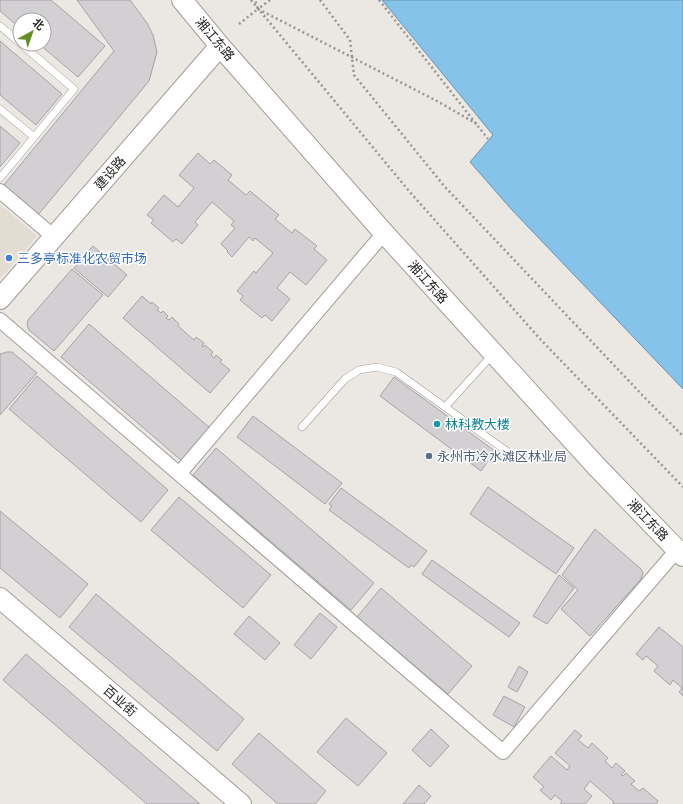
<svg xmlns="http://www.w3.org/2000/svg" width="683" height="804" font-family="'Times New Roman','Noto Sans SC',serif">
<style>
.built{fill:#e3dcd2}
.water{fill:#86c3eb;stroke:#6993af}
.building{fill:#d2d0d3;stroke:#a5a2a6}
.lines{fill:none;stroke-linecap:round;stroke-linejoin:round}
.lane-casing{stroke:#a09e9a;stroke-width:8}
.street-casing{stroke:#a09e9a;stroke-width:16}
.secondary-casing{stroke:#a09e9a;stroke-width:22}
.path{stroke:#969491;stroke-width:2.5;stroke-dasharray:2 3;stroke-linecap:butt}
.lane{stroke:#fff;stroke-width:7}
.street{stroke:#fff;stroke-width:14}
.secondary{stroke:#fff;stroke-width:20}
.shop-dot{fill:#3f7fe0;stroke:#fff;stroke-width:1.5}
.culture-dot{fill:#0f9aa8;stroke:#fff;stroke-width:1.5}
.service-dot{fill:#5c6f8a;stroke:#fff;stroke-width:1.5}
.labels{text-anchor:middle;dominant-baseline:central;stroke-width:3;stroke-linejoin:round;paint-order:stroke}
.street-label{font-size:13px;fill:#252423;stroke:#fff}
.shop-label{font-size:13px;fill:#366cbe;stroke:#fff;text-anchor:start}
.culture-label{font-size:13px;fill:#0d838f;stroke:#fff;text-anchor:start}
.service-label{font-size:13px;fill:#4e5e75;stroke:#fff;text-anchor:start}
</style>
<rect width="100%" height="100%" fill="#ebe8e4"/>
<path class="built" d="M0 205 37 236 0 279Z"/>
<path class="water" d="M382 0H683V389L512 210 470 162 493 135Z"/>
<path class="building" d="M0 0H51L105 46 78 77 39 44H44V20H20V28L0 11Z
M77 0H130L147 23 153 35 157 52 149 81 38 215 3 186 114 51Z
M0 41 62 94 36 125 0 95Z
M0 126 20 143 0 167Z
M198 153 210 164 214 160 232 175 228 180 246 195 250 191 279 215 275 219 292 233 295 229 317 246 314 249 327 260 306 285 290 272 277 288 290 299 272 321 265 315 262 318 240 300 243 296 237 291 254 271 256 273 273 253 255 238 253 241 249 237 232 257 227 252 228 251 221 244 235 228 231 225 234 221 212 202 195 222 198 225 182 244 176 239 173 242 151 223 154 220 147 215 164 195 178 207 194 188 179 175Z
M93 246 127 275 108 297 74 268Z
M72 269 103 295 54 351 29 330 27 325 28 320Z
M142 296 151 304 152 302 159 308 157 310 161 313 163 311 168 316 166 318 169 320 172 317 179 324 178 326 194 340 196 337 204 343 202 346 203 347 205 345 213 352 211 355 214 358 216 355 222 360 220 362 230 370 210 393 123 318Z
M89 324 210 428 182 461 61 357Z
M7 352H12L37 373 0 415V354Z
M37 376 168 490 141 522 9 409Z
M394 377 495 451 481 471 380 396Z
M253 416 342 483 325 504 237 437Z
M216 448 374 583 351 610 193 475Z
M488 487 574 548 556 574 470 514Z
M341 488 427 551 414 567 411 565 409 568 329 510 332 506 329 504Z
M179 497 271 575 243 608 151 530Z
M0 511 88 584 60 618 0 568Z
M595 529 641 569 643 573 641 579 590 636 561 609 578 590 562 575Z
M432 560 520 623 509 637 422 574Z
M559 575 574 588 547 624 533 616Z
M381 588 472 666 448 694 357 617Z
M96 594 244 719 217 751 69 627Z
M320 613 337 627 311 659 294 645Z
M249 616 280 643 265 660 234 634Z
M659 627 683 647V696L679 692 682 688 673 680 670 685 654 671 658 666 646 656 643 660 636 654Z
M26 654 200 804H147L3 680Z
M519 666 528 672 517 692 508 687Z
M504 696 525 707 514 727 493 715Z
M346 718 387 753 358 786 317 752Z
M431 729 449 746 430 767 412 750Z
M575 730 582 736 578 740 588 748 592 743 608 758 605 761 612 768 616 763 625 771 621 775 623 776 626 773 635 781 631 784 639 791 643 788 658 801 656 804H612L614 802 590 781 584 789 592 796 585 804H560L562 801 555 795 551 800 540 790 544 787 533 777 551 756 567 770 570 766 555 753Z
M259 733 326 791 315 804H278L232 764Z
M419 785 431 796 424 804H403Z"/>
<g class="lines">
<defs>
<path id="lane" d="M0 26 20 43
M0 109 34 137
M0 178 74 89 21 44
M445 407 515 457
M302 427 345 379 359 370 377 367 396 372 445 407 493 354"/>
<path id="street" d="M0 191 54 237
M0 320 503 752 677 550
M179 474 384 233"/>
<path id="secondary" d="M182 0 220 46 384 233 597 467 683 556
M0 299 220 46
M0 598 241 804"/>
</defs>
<use href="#lane" class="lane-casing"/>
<use href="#street" class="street-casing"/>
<use href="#secondary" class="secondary-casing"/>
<path class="path" d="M251 0 409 191 541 340 683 487
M270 0 258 9 437 101 477 124
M320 0 350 40 354 75 445 187 647 400 683 436
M379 0 488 139
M239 24 258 9 255 0"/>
<use href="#lane" class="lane"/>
<use href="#street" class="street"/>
<use href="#secondary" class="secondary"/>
</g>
<circle class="shop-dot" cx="9" cy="258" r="4"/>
<circle class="culture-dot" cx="437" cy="424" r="4"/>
<circle class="service-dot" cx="429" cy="456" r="4"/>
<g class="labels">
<g class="street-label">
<text transform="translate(215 39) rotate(50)">湘江东路</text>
<text transform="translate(110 173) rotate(-49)">建设路</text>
<text transform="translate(428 282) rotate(48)">湘江东路</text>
<text transform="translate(648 520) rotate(46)">湘江东路</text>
<text transform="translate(120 701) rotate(41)">百业街</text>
</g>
<g class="shop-label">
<text x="17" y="258">三多亭标准化农贸市场</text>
</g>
<g class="culture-label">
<text x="445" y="424">林科教大楼</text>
</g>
<g class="service-label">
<text x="437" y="456">永州市冷水滩区林业局</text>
</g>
</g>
<g transform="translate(32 32) rotate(40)"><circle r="19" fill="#ffffff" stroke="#a8a7a7"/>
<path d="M0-3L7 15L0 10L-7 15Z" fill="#638f21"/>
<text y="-6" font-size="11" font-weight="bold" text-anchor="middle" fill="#252423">北</text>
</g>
</svg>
